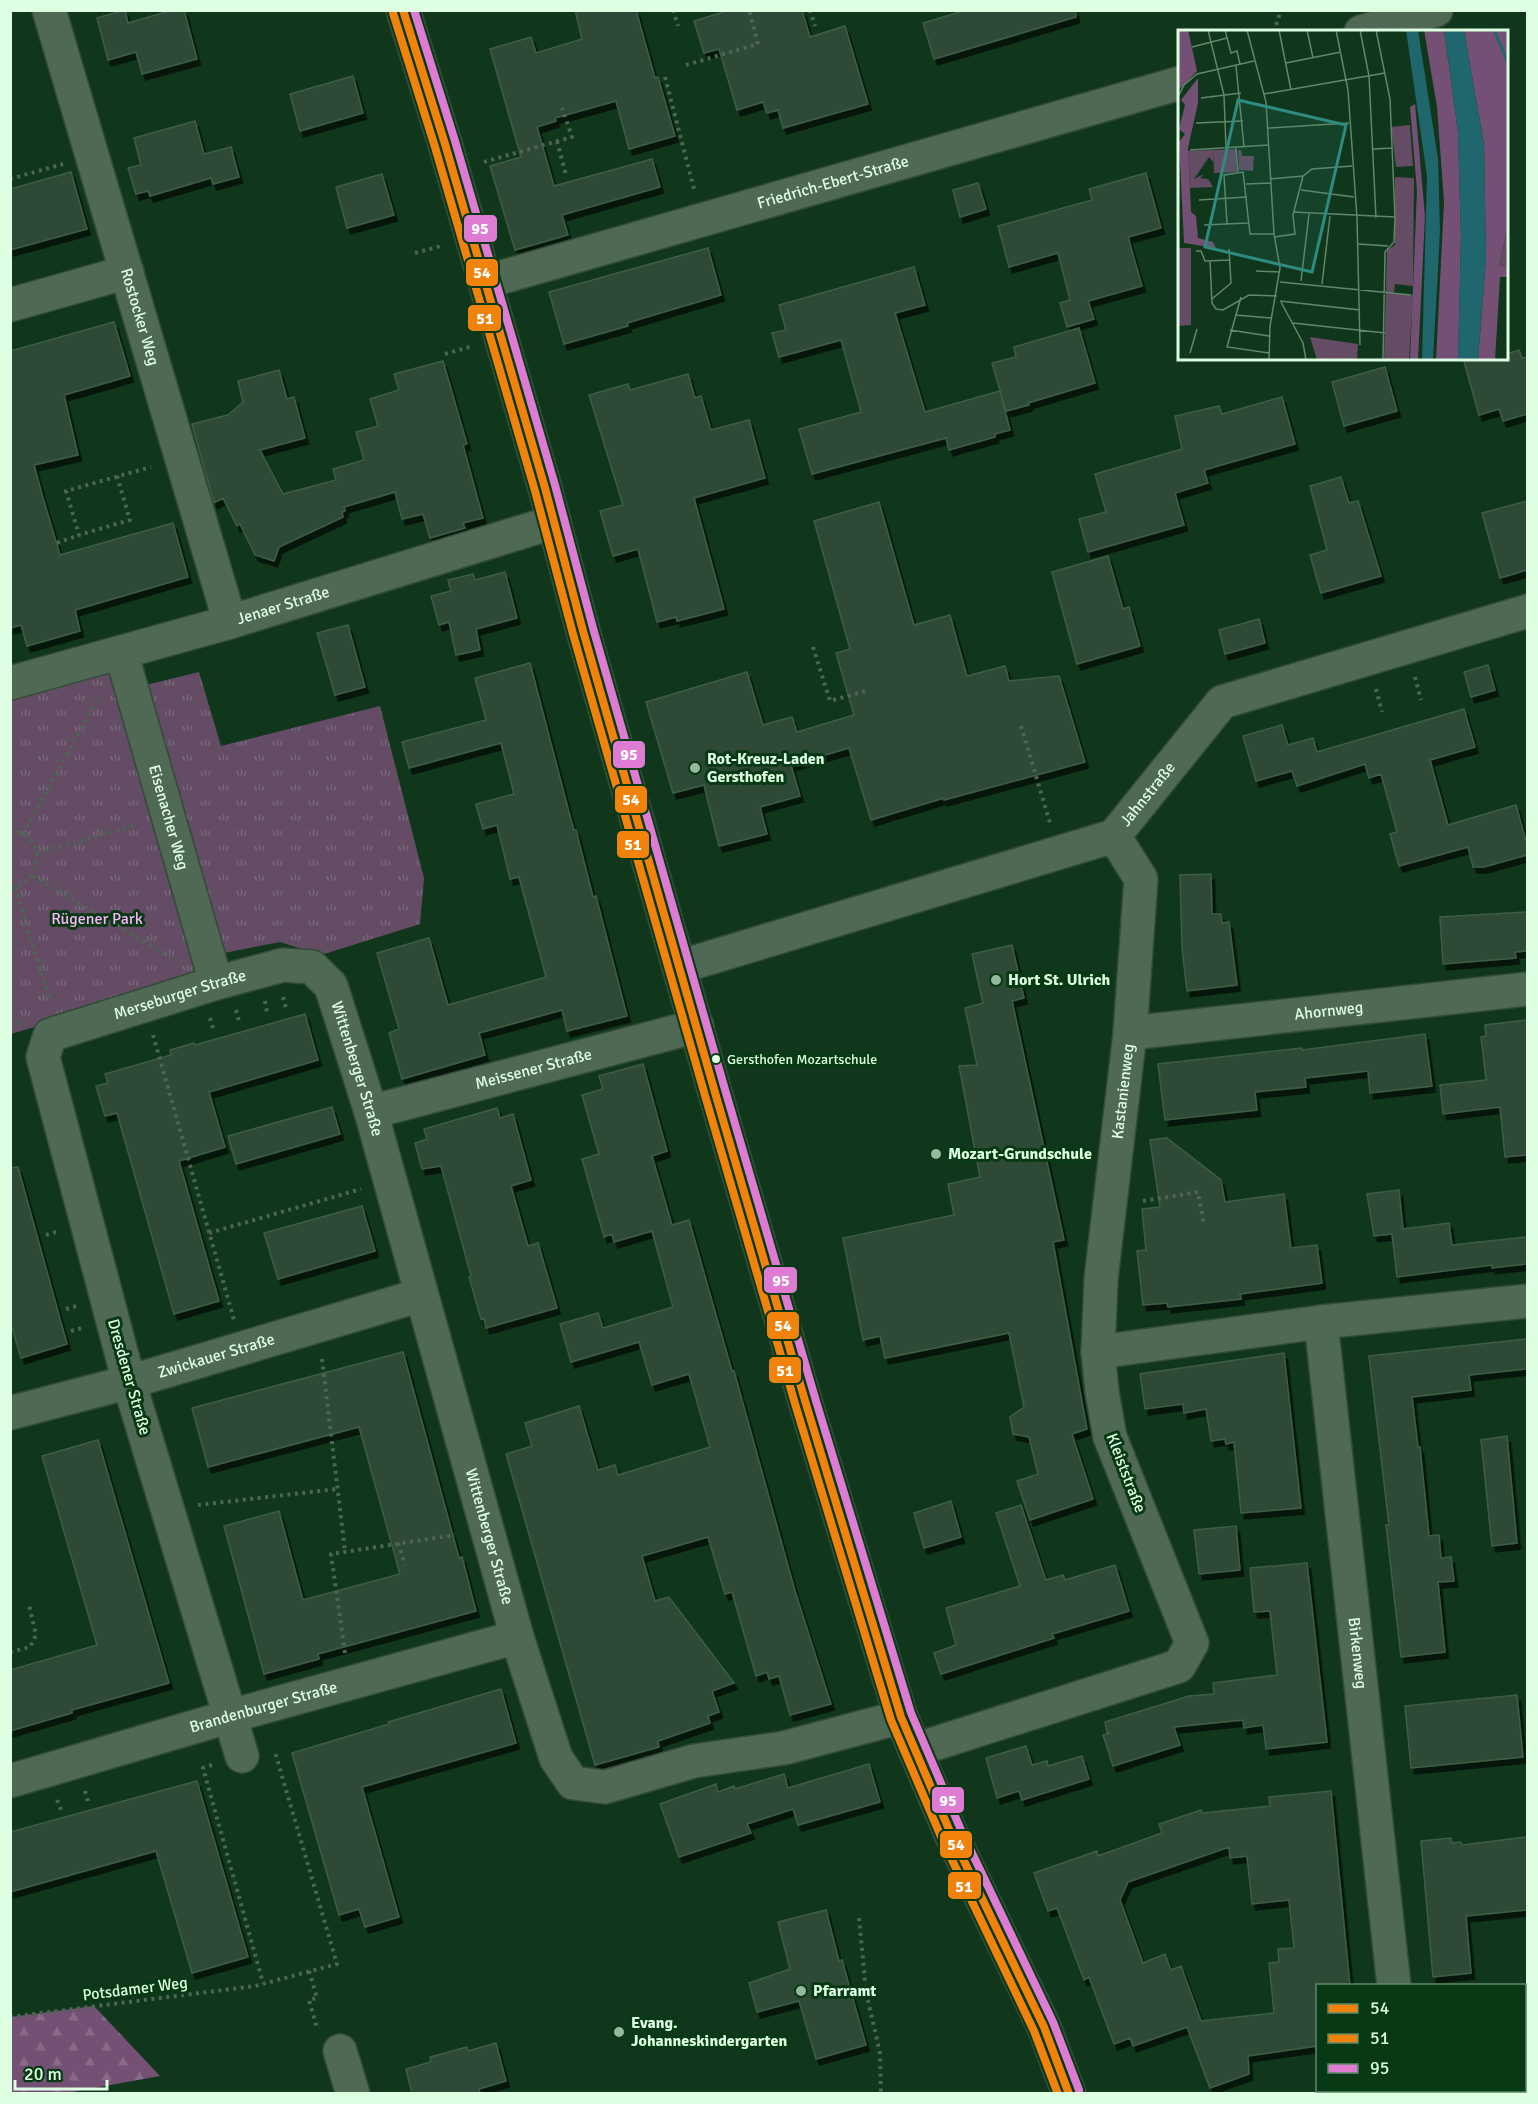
<svg xmlns="http://www.w3.org/2000/svg" width="1538" height="2104" font-family="Signika,sans-serif">
<style>
.forest{fill:url(#forest-firs)}
.park{fill:url(#park-tufts)}
.building{fill:#2d4a34;stroke:#3e5d45;stroke-width:1.5;fill-rule:evenodd;filter:url(#shadow)}
.lines{fill:none;stroke-linecap:round;stroke-linejoin:round}
.minor-casing{stroke:#324b37;stroke-width:36}
.path{stroke:#4d6552;stroke-width:4;stroke-dasharray:3 4.5;stroke-linecap:butt}
.minor{stroke:#506954;stroke-width:33}
.bus-1-casing{stroke:#073a14;stroke-width:12}
.bus-2-casing{stroke:#073a14;stroke-width:12}
.bus-3-casing{stroke:#073a14;stroke-width:12}
.bus-1{stroke:#f1830d;stroke-width:8}
.bus-2{stroke:#f1830d;stroke-width:8}
.bus-3{stroke:#de7cd4;stroke-width:8}
.poi-dot{fill:#96b99c;stroke:#073a14;stroke-width:2}
.bus-dot{fill:#deffe1;stroke:#073a14;stroke-width:2}
.labels{text-anchor:middle;dominant-baseline:central;stroke-width:6;stroke-linejoin:round;paint-order:stroke}
.bus-label{font-size:14px;fill:#deffe1;stroke:#073a14;text-anchor:start}
.street-label{font-size:16px;fill:#deffe1;stroke:#073a14}
.poi-label{font-size:16px;font-weight:bold;fill:#deffe1;stroke:#073a14;text-anchor:start}
.park-label{font-size:16px;fill:#fdb6fb;stroke:#073a14}
.inset-river{fill:none;stroke:#1f666d;stroke-width:3}
.inset-road{fill:none;stroke:#62876a;stroke-width:1.5}
.view{fill:#2e8b7f;fill-opacity:0.15;stroke:#2e8b7f;stroke-width:3}
.inset-edge{fill:none;stroke:#deffe1;stroke-width:3}
.line-badge{stroke:#073a14;stroke-width:2}
.badge-label{font-size:16px;text-anchor:middle;font-weight:bold;fill:#fff}
</style>
<defs>
<pattern id="forest-firs" width="22" height="20" patternUnits="userSpaceOnUse" patternTransform="scale(1.5)"><rect width="22" height="20" fill="#735074"/><path d="M5 1l3.5 6h-7zM16 11l3.5 6h-7z" fill="#866a88"/></pattern>
<pattern id="park-tufts" width="24" height="20" patternUnits="userSpaceOnUse" patternTransform="scale(1.5)"><rect width="24" height="20" fill="#634c64"/><path d="M3 7l-1-3M5 7V3M7 7l1-3M15 17l-1-3M17 17v-4M19 17l1-3" fill="none" stroke="#79677a"/></pattern>
<filter id="shadow"><feDropShadow dx="3.5" dy="6" stdDeviation="0" flood-color="#0009"/></filter>
</defs>
<rect width="100%" height="100%" fill="#10371b"/>
<path class="forest" d="M94 2006 160 2076 66 2093H11V2017Z"/>
<path class="park" d="M114 671 203 977 11 1034V700Z
M199 672 221 746 380 706 424 878 420 924 321 955 280 942 224 953 146 685Z"/>
<path class="building" d="M125 10 128 23 173 10H184L197 59 142 74 136 52 108 60 97 18Z
M575 10H636L655 78 658 77 675 136 629 149 616 101 555 118 556 121 537 127 554 186 652 159 660 187 562 215 568 235 515 250 490 166 521 157 490 49 531 37 536 53 582 39Z
M730 10H802L810 37 845 26 868 104 783 128 778 110 767 113 763 102 737 110 719 49 704 53 694 21Z
M966 10H1075L1076 17 934 59 923 23Z
M353 76 363 113 300 131 290 94Z
M195 121 204 154 231 147 239 177 213 184 211 178 150 196 148 191 136 194 128 168 141 165 134 138Z
M71 172 87 229 10 250V189Z
M1146 173 1161 228 1128 237 1142 286 1088 301 1094 319 1067 327 1060 303 1070 300 1058 253 1009 267 998 226 1092 200 1089 189Z
M382 174 394 215 347 228 336 187Z
M978 183 986 209 960 217 953 190Z
M708 248 721 295 627 323 628 326 564 344 549 292Z
M914 267 925 305 895 313 925 412 1000 391 1010 430 995 434V437L949 450 946 438 812 474 799 429 861 412 841 340 779 357 772 333 786 330 779 305Z
M114 322 130 376 64 395 78 455 34 465 43 498 60 555 173 523 188 577 75 610 80 631 27 646 21 625 10 628V351Z
M1079 328 1095 383 1028 403 1029 405 1006 411 992 363 1016 357 1014 347Z
M1519 350 1522 358 1527 357V414L1503 421 1499 409 1479 415 1463 358H1506V354Z
M443 361 467 444 463 445 483 518 463 523 465 528 430 538 423 514 402 519 395 492 344 507 345 511 342 512 343 517 279 547 274 561 255 555 240 524 237 526 223 498 214 503 192 424 228 415 243 402 238 381 279 370 287 399 294 397 305 438 260 450 283 494 336 480 333 469 364 460 356 432 378 426 370 399 399 390 394 374Z
M1385 367 1397 411 1344 426 1332 382Z
M688 374 695 398 701 396 711 430 749 420 765 478 694 498 724 609 677 621 676 617 657 622 638 549 613 556 600 511 623 505 589 395 628 384 630 390Z
M1282 397 1295 444 1204 470 1208 483 1175 493 1184 525 1088 552 1079 519 1106 512 1095 474 1182 449 1175 416 1219 406 1222 414Z
M1341 477 1349 503 1358 501 1381 576 1321 593 1310 555 1327 550 1310 486Z
M1527 501V570L1500 578 1482 513Z
M879 502 914 625 950 615 967 676 1005 666 1009 681 1059 676 1085 762 944 800V798L871 820 849 748 791 765 800 796 760 807 767 834 719 846 704 785 673 793 646 702 747 672 763 725 792 717 797 732 854 715 836 653 850 649 814 521Z
M1108 556 1123 609 1129 607 1140 646 1077 664 1052 572Z
M505 572 517 618 476 629 480 650 456 655 449 622 439 625 431 596 451 591 448 580 473 574 475 580Z
M1259 619 1265 643 1225 654 1219 630Z
M348 625 365 687 335 695 317 633Z
M530 663 571 820 574 830H576L593 897 596 896 627 1016 567 1031 562 1010 479 1033 485 1055 402 1079 389 1033 399 1029 377 953 429 938 448 1005 546 977 519 877 510 879 497 825 483 829 476 805V804L514 794 501 743 409 768 402 742 486 720 475 678Z
M1488 665 1495 690 1471 697 1464 672Z
M1464 709 1475 747 1430 760 1448 825 1516 805 1527 845V855L1484 867H1473L1468 847 1399 866 1390 834 1397 832 1381 774 1369 778 1365 764 1297 786 1292 771 1256 781 1243 736 1282 725 1288 745 1313 738 1317 752Z
M1211 874 1212 914H1221L1222 923 1229 922 1237 985 1187 991 1182 948 1180 875Z
M1527 912V951L1515 952 1516 958 1443 964 1440 917Z
M1012 945 1024 998 1012 1001 1064 1240 1053 1242 1087 1429 1072 1434 1093 1499 1030 1520 1017 1481 1038 1474 1029 1437 1013 1434 1010 1417 1024 1407 1009 1333 885 1358 880 1336 863 1340 843 1238 954 1215 948 1184 980 1177 959 1066 977 1065 965 1008 983 1003 972 954Z
M305 1014 318 1060 209 1092 225 1147 179 1161 219 1301 174 1314 117 1113 105 1116 96 1086 108 1083 105 1074 171 1055 170 1050 194 1043 195 1045Z
M1527 1020V1155L1505 1157 1500 1107 1443 1114 1440 1085 1486 1080 1481 1037 1486 1036 1485 1025Z
M1425 1034 1432 1086 1370 1093 1368 1071 1305 1078 1306 1087 1255 1092 1257 1110 1165 1120 1158 1064 1302 1048V1050Z
M643 1064 667 1151 652 1156 672 1225 689 1220 732 1371H734L795 1591 831 1704 790 1715 779 1676 769 1679 767 1672 756 1676 732 1592 725 1594 708 1537 642 1556 655 1601 669 1597 734 1683 712 1691 719 1712 708 1716 710 1723 658 1741 659 1747 595 1765 506 1454 532 1446 525 1423 579 1406 598 1470 615 1465 618 1475 710 1447 689 1374 652 1385 639 1342 571 1362 560 1324 598 1313 603 1328 673 1307 652 1231 614 1242 612 1234 604 1237 582 1159 599 1154 582 1095 603 1089 599 1076Z
M332 1107 340 1134 236 1164 228 1136Z
M497 1108 500 1118 513 1114 531 1180 511 1186 528 1246 538 1243 557 1308 486 1328 484 1318 481 1319 469 1277 471 1276 441 1166 422 1169 415 1143 427 1139 424 1129Z
M1167 1138 1221 1180 1225 1202 1284 1194 1291 1248 1317 1245 1322 1283 1240 1294 1241 1299 1168 1307 1167 1303 1143 1305 1137 1251 1146 1250 1142 1209 1160 1207 1150 1140Z
M18 1167 67 1344 21 1358 10 1321V1168Z
M1399 1190 1403 1229 1449 1223 1452 1245 1527 1237V1264L1492 1268V1265L1397 1277 1392 1234 1374 1236 1367 1194Z
M362 1206 375 1251 278 1279 264 1233Z
M1527 1339V1369L1469 1375 1471 1390 1412 1397 1418 1447H1420L1429 1536 1439 1535 1441 1558 1451 1557 1454 1581 1438 1582 1445 1652 1401 1657 1386 1525H1389L1369 1356Z
M403 1352 459 1558 462 1557 476 1611 318 1654 319 1659 264 1674 224 1526 279 1511 303 1600 400 1574 359 1427 208 1467 192 1408Z
M1284 1353 1301 1508 1241 1513 1234 1442 1226 1444 1225 1439 1211 1441 1206 1409 1184 1413 1183 1404 1145 1409 1140 1374Z
M1507 1436 1517 1543 1492 1546 1481 1440Z
M98 1440 169 1683 72 1710V1713L10 1731V1670L97 1645 42 1456Z
M951 1501 961 1537 924 1548 914 1513Z
M1021 1505 1046 1580 1063 1575 1065 1580 1115 1565 1129 1611 1052 1634 1054 1638 941 1674 934 1653 956 1645 946 1608 1020 1586 996 1513Z
M1236 1526 1240 1570 1199 1574 1194 1530Z
M1307 1563 1327 1742 1266 1749 1263 1725 1244 1728 1243 1720 1174 1727 1180 1745 1113 1766 1103 1735 1110 1733H1107L1105 1722 1189 1696 1214 1694 1213 1683 1277 1675 1270 1611 1254 1612 1250 1568Z
M501 1689 516 1743 362 1787 399 1917 365 1927 359 1909 339 1915 292 1753 389 1724 388 1722Z
M1517 1695 1523 1757 1411 1768 1405 1706Z
M1026 1746 1032 1765 1047 1761 1048 1766 1082 1756 1089 1779 1022 1800 1019 1791 997 1798 986 1758Z
M869 1764 880 1802 798 1825 793 1809 747 1824 751 1833 679 1857 660 1804 716 1784 718 1792 734 1786 735 1789 784 1774 788 1788Z
M197 1781 248 1957 192 1973 156 1851 10 1892V1832Z
M1331 1791 1350 1986H1317V2046L1248 2056 1249 2074 1210 2088 1187 2027 1133 2046 1130 2038 1114 2044 1089 1977 1084 1980 1057 1908 1048 1911 1034 1873 1097 1851 1098 1856 1162 1833 1159 1824 1201 1810 1202 1813 1270 1806 1269 1797ZM1229 1847 1230 1858 1247 1856 1252 1904 1289 1900 1294 1948 1278 1949 1279 1962 1269 1963 1274 2013 1201 2021 1181 1966 1171 1970 1165 1954 1143 1963 1120 1900 1128 1882Z
M1527 1837V1910L1466 1916 1471 1973 1433 1977 1421 1841 1451 1838 1452 1843 1461 1842 1462 1845Z
M826 1910 839 1961 842 1960 866 2045 816 2059 799 2001 757 2012 749 1983 790 1969 778 1922Z
M496 2043 506 2081 479 2089 480 2094H412L406 2069 431 2062 430 2057 467 2047 468 2051Z"/>
<g class="lines">
<defs>
<g id="minor">
<path id="s1" d="M49 10 230 622"/>
<path d="M403 10 445 144 545 488 583 631 716 1096 806 1404 901 1717 951 1834 1044 2027 1069 2094"/>
<path d="M1361 32 1436 10"/>
<path id="s2" d="M485 282 1180 83"/>
<path d="M10 305 127 272"/>
<path id="s3" d="M121 652 216 983"/>
<path id="s4" d="M10 683 230 622 554 522"/>
<path id="s5" d="M679 967 1114 836 1222 702 1528 611"/>
<path id="s6" d="M1130 1033 1528 989"/>
<path id="s7" d="M371 1112 697 1026"/>
<path id="s8" d="M1321 1322 1394 1986"/>
<path d="M1098 1352 1321 1322 1528 1301"/>
<path id="s9" d="M10 1413 129 1382 421 1295"/>
<path id="s10" d="M915 1750 1179 1666 1192 1643 1110 1437 1102 1392 1098 1352 1101 1279 1130 1033 1141 879 1114 836"/>
<path id="s11" d="M242 1756 129 1382 43 1057 50 1035 216 983 283 965 312 967 331 986 346 1033 371 1112 517 1637 556 1758 573 1783 605 1787 694 1761 784 1748 901 1717"/>
<path id="s12" d="M10 1781 231 1716 517 1637"/>
<path d="M340 2051 353 2094"/>
<path d="M1406 2090V2094"/>
</g>
</defs>
<use href="#minor" class="minor-casing"/>
<path class="path" d="M673 10 678 26
M810 10 815 26
M1276 32 1275 28 1281 10
M686 65 758 44 749 10
M665 77 694 189
M557 141 566 175
M484 162 572 137 562 108
M10 179 63 164
M415 253 441 246
M445 354 473 346
M117 476 130 520 79 535 66 491 151 467
M57 543 79 535
M813 647 830 701 865 691
M1415 677 1421 700
M1376 689 1382 712
M1021 726 1050 823
M10 831C46 832 46 882 10 888
M23 834 99 696
M37 853 137 825
M33 876 177 961
M15 887 50 1001
M283 997 286 1008
M265 1001 267 1012
M236 1010 239 1021
M210 1018 214 1032
M10 1026 21 1023
M153 1035 234 1320
M1143 1201 1198 1192 1204 1225
M209 1233 361 1189
M46 1235 56 1232
M66 1309 77 1306
M71 1331 82 1328
M322 1359 345 1551
M198 1505 337 1489
M398 1543 405 1565
M10 1652 30 1647 36 1635 29 1605
M345 1653 331 1554 455 1535
M212 1765 203 1768 263 1983
M85 1791 89 1805
M57 1800 61 1810
M859 1918 866 1992 880 2053 881 2094
M309 1971 317 1998 309 2000 317 2028 319 2027
M10 2017 255 1986 337 1964 275 1752"/>
<use href="#minor" class="minor"/>
<defs>
<path id="bus-1" d="M403 10 445 144 545 488 583 631 716 1096 806 1404 901 1717 951 1834 1044 2027 1069 2094"/>
<path id="bus-2" d="M393 13 435 147 535 491 573 634 706 1099 796 1407 891 1720 942 1839 1034 2031 1058 2094"/>
<path id="bus-3" d="M414 10 455 141 555 485 593 628 726 1093 816 1401 911 1713 961 1830 1053 2022 1079 2090"/>
</defs>
<use href="#bus-1" class="bus-1-casing"/>
<use href="#bus-2" class="bus-2-casing"/>
<use href="#bus-3" class="bus-3-casing"/>
<use href="#bus-1" class="bus-1"/>
<use href="#bus-2" class="bus-2"/>
<use href="#bus-3" class="bus-3"/>
</g>
<g class="poi-dot">
<circle cx="695" cy="768" r="6"/>
<circle cx="996" cy="980" r="6"/>
<circle cx="936" cy="1154" r="6"/>
<circle cx="801" cy="1991" r="6"/>
<circle cx="619" cy="2032" r="6"/>
</g>
<circle class="bus-dot" cx="716" cy="1059" r="5"/>
<g class="labels">
<g class="bus-label">
<text x="727" y="1059">Gersthofen Mozartschule</text>
</g>
<g class="street-label">
<text stroke="none"><textPath href="#s2" startOffset="362">Friedrich-Ebert-Straße</textPath></text>
<text stroke="none"><textPath href="#s1" startOffset="320">Rostocker Weg</textPath></text>
<text stroke="none"><textPath href="#s4" startOffset="284">Jenaer Straße</textPath></text>
<text stroke="none"><textPath href="#s5" startOffset="508">Jahnstraße</textPath></text>
<text stroke="none"><textPath href="#s3" startOffset="172">Eisenacher Weg</textPath></text>
<text stroke="none"><textPath href="#s11" startOffset="886">Merseburger Straße</textPath></text>
<text stroke="none"><textPath href="#s6" startOffset="200">Ahornweg</textPath></text>
<text stroke="none"><textPath href="#s11" startOffset="1136">Wittenberger Straße</textPath></text>
<text stroke="none"><textPath href="#s7" startOffset="168">Meissener Straße</textPath></text>
<text stroke="none"><textPath href="#s10" startOffset="873">Kastanienweg</textPath></text>
<text stroke="none"><textPath href="#s9" startOffset="214">Zwickauer Straße</textPath></text>
<text transform="translate(129 1377) rotate(74)">Dresdener Straße</text>
<text transform="translate(1126 1473) rotate(69)">Kleiststraße</text>
<text stroke="none"><textPath href="#s11" startOffset="1622">Wittenberger Straße</textPath></text>
<text stroke="none"><textPath href="#s8" startOffset="333">Birkenweg</textPath></text>
<text stroke="none"><textPath href="#s12" startOffset="264">Brandenburger Straße</textPath></text>
<text transform="translate(135 1989) rotate(-7)">Potsdamer Weg</text>
</g>
<g class="poi-label">
<text x="707" y="759">Rot-Kreuz-Laden<tspan x="707" dy="18">Gersthofen</tspan></text>
<text x="1008" y="980">Hort St. Ulrich</text>
<text x="948" y="1154">Mozart-Grundschule</text>
<text x="813" y="1991">Pfarramt</text>
<text x="631" y="2023">Evang.<tspan x="631" dy="18">Johanneskindergarten</tspan></text>
</g>
<g class="park-label">
<text x="97" y="919">Rügener Park</text>
</g>
</g>
<g transform="translate(1178 30)">
<rect width="330" height="330" fill="#10371b"/>
<path d="M232 95 235 136 218 137 213 97ZM35 120V132L31 127 16 149 26 144 22 148 30 149 35 157 12 158 10 121ZM217 147 236 148 235 256 217 254 216 263 235 265 231 330H206L209 220 217 215Z" fill="#634c64"/>
<path d="M0 0H10L19 41 0 61ZM246 0H266L280 102 283 208 280 330H258L266 172 259 77ZM286 0H330V196L321 235 330 237V247H322L317 330H300L308 229 306 115ZM20 48V73L10 118 13 182 18 186 20 208 35 212 38 218 6 213 1 112 7 104 1 99 7 75 3 70ZM237 74 247 186 240 330H232L239 161 232 77Z" fill="#735074"/>
<path d="M0 218H13V295L0 296Z" fill="#634c64"/>
<path d="M58 119 59 142 36 143 35 120ZM60 120H63L64 126H76L75 141 61 140ZM132 307 180 314 179 330H139Z" fill="#634c64"/>
<path d="M330 196V237L321 235Z" fill="#634c64"/>
<path d="M228 0H240L260 129 262 201 255 330H244L249 146ZM266 0H286L306 115 308 229 300 330H280L283 208 280 102Z" fill="#1f666d"/>
<path class="inset-river" d="M316 0 330 33"/>
<path class="inset-road" d="M30 0 46 65 48 118M47 0 53 23 59 21 62 34M69 0 88 72 96 204 102 238 92 296 91 330M101 0 113 60M129 0 135 28M158 0 170 60 179 188 182 315M182 0 191 46 198 188M198 0 212 69 217 187 216 212 207 222 205 330M14 17 49 8M108 33 163 22M58 36 66 117M86 64 207 43M0 67 6 55 19 44 76 31M23 68 63 63M18 93 65 91M90 98 171 93M58 118 60 142M195 119 214 118M12 120 91 115M92 149 125 146 134 139 174 136M68 154 93 153M123 160 176 167M21 170 69 167M115 182 217 187M49 194 46 145 65 142 72 204H96M26 195 70 193M96 207 117 204 115 185 125 146M180 214 210 216M18 221H23L27 231 52 230M32 231 34 273 38 279 45 280 71 265 99 266M78 241 102 242M123 251 131 184M102 252 233 265M144 254 152 186M63 267 49 317 91 323M34 269 53 253 51 219M102 271 182 280M103 272 125 313 128 330M57 285 93 288M115 293 207 303M52 300 91 306M12 323 19 299"/>
<path class="view" d="M60 70 168 95 134 242 27 217Z"/>
<rect width="330" height="330" class="inset-edge"/>
</g>
<g class="line-badge">
<rect x="463" y="214" width="35" height="29" rx="6" fill="#de7cd4"/>
<rect x="465" y="258" width="34" height="29" rx="6" fill="#f1830d"/>
<rect x="467" y="304" width="35" height="28" rx="6" fill="#f1830d"/>
<rect x="612" y="740" width="34" height="29" rx="6" fill="#de7cd4"/>
<rect x="614" y="785" width="34" height="29" rx="6" fill="#f1830d"/>
<rect x="616" y="830" width="34" height="29" rx="6" fill="#f1830d"/>
<rect x="763" y="1266" width="35" height="28" rx="6" fill="#de7cd4"/>
<rect x="766" y="1311" width="34" height="29" rx="6" fill="#f1830d"/>
<rect x="768" y="1356" width="34" height="28" rx="6" fill="#f1830d"/>
<rect x="931" y="1786" width="34" height="28" rx="6" fill="#de7cd4"/>
<rect x="939" y="1830" width="34" height="29" rx="6" fill="#f1830d"/>
<rect x="947" y="1871" width="35" height="29" rx="6" fill="#f1830d"/>
</g>
<g class="badge-label">
<text x="480" y="234">95</text>
<text x="482" y="278">54</text>
<text x="485" y="324">51</text>
<text x="629" y="760">95</text>
<text x="631" y="805">54</text>
<text x="633" y="850">51</text>
<text x="781" y="1286">95</text>
<text x="783" y="1331">54</text>
<text x="785" y="1376">51</text>
<text x="948" y="1806">95</text>
<text x="956" y="1850">54</text>
<text x="964" y="1892">51</text>
</g>
<rect width="1538" height="2104" fill="none" stroke="#deffe1" stroke-width="24"/>
<rect x="1316" y="1984" width="210" height="108" fill="#073a14" stroke="#5d8966" stroke-width="1.5"/>
<rect x="1328" y="2004" width="30" height="9" fill="#f1830d" stroke="#5d8966" stroke-width="1.5"/>
<text x="1370" y="2014" font-size="18" fill="#deffe1">54</text>
<rect x="1328" y="2034" width="30" height="9" fill="#f1830d" stroke="#5d8966" stroke-width="1.5"/>
<text x="1370" y="2044" font-size="18" fill="#deffe1">51</text>
<rect x="1328" y="2064" width="30" height="9" fill="#de7cd4" stroke="#5d8966" stroke-width="1.5"/>
<text x="1370" y="2074" font-size="18" fill="#deffe1">95</text>
<path d="M15 2080v9h92v-9" fill="none" stroke="#deffe1" stroke-width="3"/>
<text x="24" y="2080" font-size="18" fill="#deffe1" stroke="#073a14" stroke-width="4.5" paint-order="stroke">20 m</text>
</svg>
